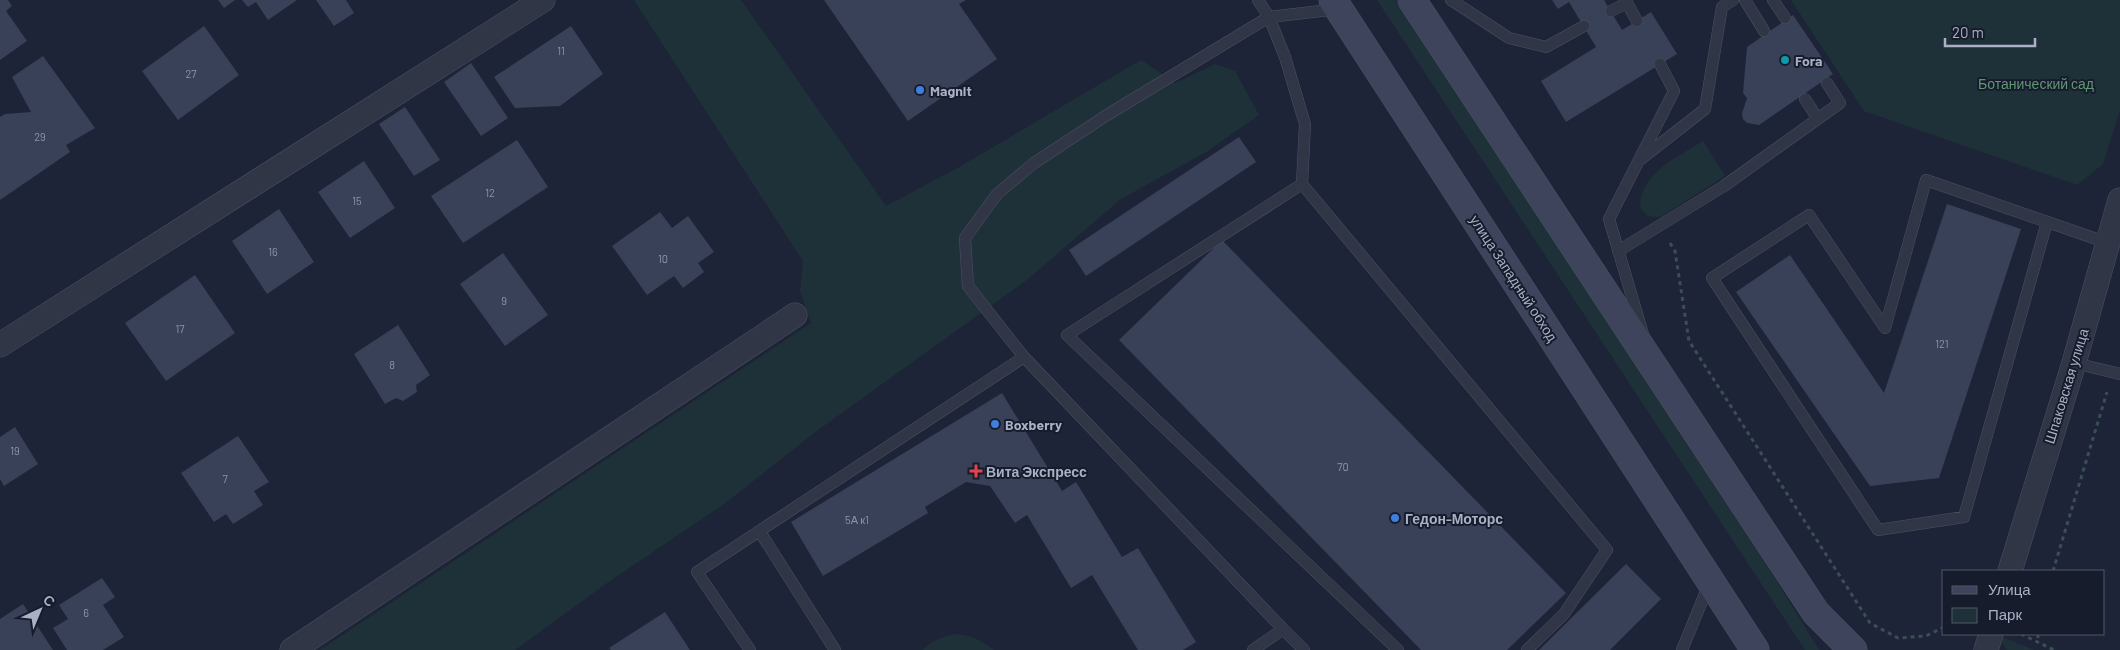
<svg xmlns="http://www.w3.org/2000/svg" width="2120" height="650" font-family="Barlow,sans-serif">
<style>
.green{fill:#1f3138}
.building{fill:#394158}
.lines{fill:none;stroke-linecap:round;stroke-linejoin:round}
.lane-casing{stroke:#4b5163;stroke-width:12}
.street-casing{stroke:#4b5163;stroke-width:25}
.secondary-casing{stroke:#4b5163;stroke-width:29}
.path{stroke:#3c4e55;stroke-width:3;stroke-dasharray:4 4;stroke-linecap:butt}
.lane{stroke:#313647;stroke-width:11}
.street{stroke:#313647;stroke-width:24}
.secondary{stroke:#3e445b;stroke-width:28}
.culture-dot{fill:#0f9aa8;stroke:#161c2b;stroke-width:2}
.shop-dot{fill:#3f7fe0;stroke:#161c2b;stroke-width:2}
.health-dot{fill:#e0444e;stroke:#161c2b;stroke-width:2}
.labels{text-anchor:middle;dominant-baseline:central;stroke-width:4;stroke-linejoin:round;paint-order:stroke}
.number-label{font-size:11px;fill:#8e94aa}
.poi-label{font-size:14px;font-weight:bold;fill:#aab0c5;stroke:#161c2b;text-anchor:start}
.park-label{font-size:14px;fill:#619676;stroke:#161c2b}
.street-label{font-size:14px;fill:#aab0c5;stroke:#161c2b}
</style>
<rect width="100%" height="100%" fill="#1d2437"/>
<path class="green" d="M634 0H741L886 206 961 166 1141 60 1176 83 1215 64 1235 71 1259 115 1206 152 1121 199 1028 279 814 433 724 504 607 583 515 650H320L811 323 800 291 803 261Z
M1377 0H1396L1751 539 1819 650H1805Z
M1791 0H2120V110L2103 164 2077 185 1864 111Z
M1703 141 1725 176 1662 216C1654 218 1647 218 1642 210 1639 205 1640 200 1642 195 1650 168 1680 156 1703 141Z
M955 634C971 635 981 640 994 650H923C932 640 942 637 955 634Z
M1997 635 2034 650H2007Z"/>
<path class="building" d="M0 0H8L12 6 6 11 27 41 0 60Z
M218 0H235L224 8Z
M242 0H297L268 20 256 2 248 7Z
M316 0H346L354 13 334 26Z
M824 0H966L959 4 997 59 908 121Z
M1552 0H1604L1622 30 1651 12 1677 54 1566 122 1541 81 1596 47 1569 2 1558 9Z
M1793 15 1833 74 1762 123 1759 125 1747 123 1743 119 1742 113 1747 98 1743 93 1747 47Z
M204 26 239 75 178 120 142 71Z
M571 26 603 74 560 106 515 108 494 77Z
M43 56 95 128 66 145 70 152 0 200V117L5 114 31 112 12 77Z
M471 63 508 118 481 136 444 82Z
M405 107 440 160 414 176 379 124Z
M1239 137 1256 162 1086 276 1069 250Z
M517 140 548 187 463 243 431 196Z
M364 161 395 208 350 238 318 192Z
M1947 204 2021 229 1939 478 1870 486 1736 292 1790 255 1884 393Z
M279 209 314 262 267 294 232 241Z
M660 212 672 228 688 216 714 252 698 263 704 272 683 288 674 276 647 295 612 246Z
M1222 240 1566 593 1507 650H1421L1119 340Z
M503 253 548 315 505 346 460 284Z
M195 275 235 333 166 381 125 323Z
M398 325 430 375 416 385 417 392 403 401 396 398 385 404 354 354Z
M1002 393 1062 491 1076 482 1122 557 1138 548 1196 642 1183 650H1138L1092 575 1071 588 1027 515 1015 523 990 486 966 482 925 507 928 513 823 576 791 522Z
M15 427 38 464 4 486 0 479V437Z
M238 436 269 482 254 491 263 505 233 524 226 514 214 522 181 473Z
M1626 564 1661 599 1610 650H1539Z
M102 578 115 597 103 605 124 637 103 650H67L53 628 68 619 59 605Z
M23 604 53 650H0V619Z
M665 612 690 650H611L609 648Z"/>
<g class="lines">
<defs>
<path id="lane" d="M1258 0 1269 17 1285 57 1305 124 1302 184 1607 550 1564 614 1527 650
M1451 0 1509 38 1546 47 1584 26
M1745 0 1764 31
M1773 0 1785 18
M1611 11 1627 3 1637 21
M1805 99 1818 119
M1641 159 1705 109 1722 7 1733 0
M1302 184 1067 335 1398 650
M2047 222 1964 517 1878 530 1712 278 1809 215 1885 328 1926 180 2108 243
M1618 251 1724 186 1840 103 1827 83
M1643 334 1609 219 1674 91 1660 64
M2074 363 2120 374
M760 532 835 650
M1283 629 1024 357 968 286 965 238 997 194 1034 163 1107 115 1269 17 1338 9
M750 650 697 572 1024 357
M1253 650 1283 629 1304 650
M1682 650 1709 584"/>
<path id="street" d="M0 345 543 0
M2010 571 2074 363 2120 200
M292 650 795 315
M1986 650 1991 634"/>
<path id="secondary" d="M1333 0 1755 650
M1412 0 1816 613 1853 650"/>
</defs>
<use href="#lane" class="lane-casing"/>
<use href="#street" class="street-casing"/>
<use href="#secondary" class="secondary-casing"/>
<path class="path" d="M1670 243 1675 251 1689 341 1870 623 1898 638 1926 636 1944 627
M2053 571 2107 392
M2021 634 2054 650
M2038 634V642"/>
<use href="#lane" class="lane"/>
<use href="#street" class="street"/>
<use href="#secondary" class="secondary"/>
</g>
<circle class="culture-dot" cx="1785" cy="60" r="5"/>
<g class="shop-dot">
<circle cx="920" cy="90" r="5"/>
<circle cx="995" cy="424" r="5"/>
<circle cx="1395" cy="518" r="5"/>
</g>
<path class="health-dot" d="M973.5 463.5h5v5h5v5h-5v5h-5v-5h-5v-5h5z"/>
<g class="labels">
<g class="number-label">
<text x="561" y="50">11</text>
<text x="191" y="73">27</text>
<text x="40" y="136">29</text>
<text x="490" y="192">12</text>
<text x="357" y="200">15</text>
<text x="273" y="251">16</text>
<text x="663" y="258">10</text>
<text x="504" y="300">9</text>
<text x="180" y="328">17</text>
<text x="1942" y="343">121</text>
<text x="392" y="364">8</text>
<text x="15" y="450">19</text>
<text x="1343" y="466">70</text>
<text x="225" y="478">7</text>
<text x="857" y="519">5А к1</text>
<text x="86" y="612">6</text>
</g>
<g class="poi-label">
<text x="1795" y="60">Fora</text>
<text x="930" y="90">Magnit</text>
<text x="1005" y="424">Boxberry</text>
<text x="986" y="471">Вита Экспресс</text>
<text x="1405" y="518">Гедон-Моторс</text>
</g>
<g class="park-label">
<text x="2036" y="83">Ботанический сад</text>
</g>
<g class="street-label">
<text transform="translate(1514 278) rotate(57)">улица Западный обход</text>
<text transform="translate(2066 386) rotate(-73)">Шпаковская улица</text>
</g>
</g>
<rect x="1942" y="570" width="162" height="65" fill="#161c2b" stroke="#515769"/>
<rect x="1952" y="586" width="25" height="8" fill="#3e445b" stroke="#515769"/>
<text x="1988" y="595" font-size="15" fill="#aab0c5">Улица</text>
<rect x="1952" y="608" width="25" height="15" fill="#1f3138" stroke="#515769"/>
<text x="1988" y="620" font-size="15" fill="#aab0c5">Парк</text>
<g transform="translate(40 610) rotate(44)" stroke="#161c2b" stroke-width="4" paint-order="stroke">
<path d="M0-4L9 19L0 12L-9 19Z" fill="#aab0c5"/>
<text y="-8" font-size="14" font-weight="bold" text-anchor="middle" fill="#aab0c5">С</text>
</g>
<path d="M1945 38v8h90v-8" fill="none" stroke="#aab0c5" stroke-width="2.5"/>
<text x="1952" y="38" font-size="15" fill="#aab0c5" stroke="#161c2b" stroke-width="4" paint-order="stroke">20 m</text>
</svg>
